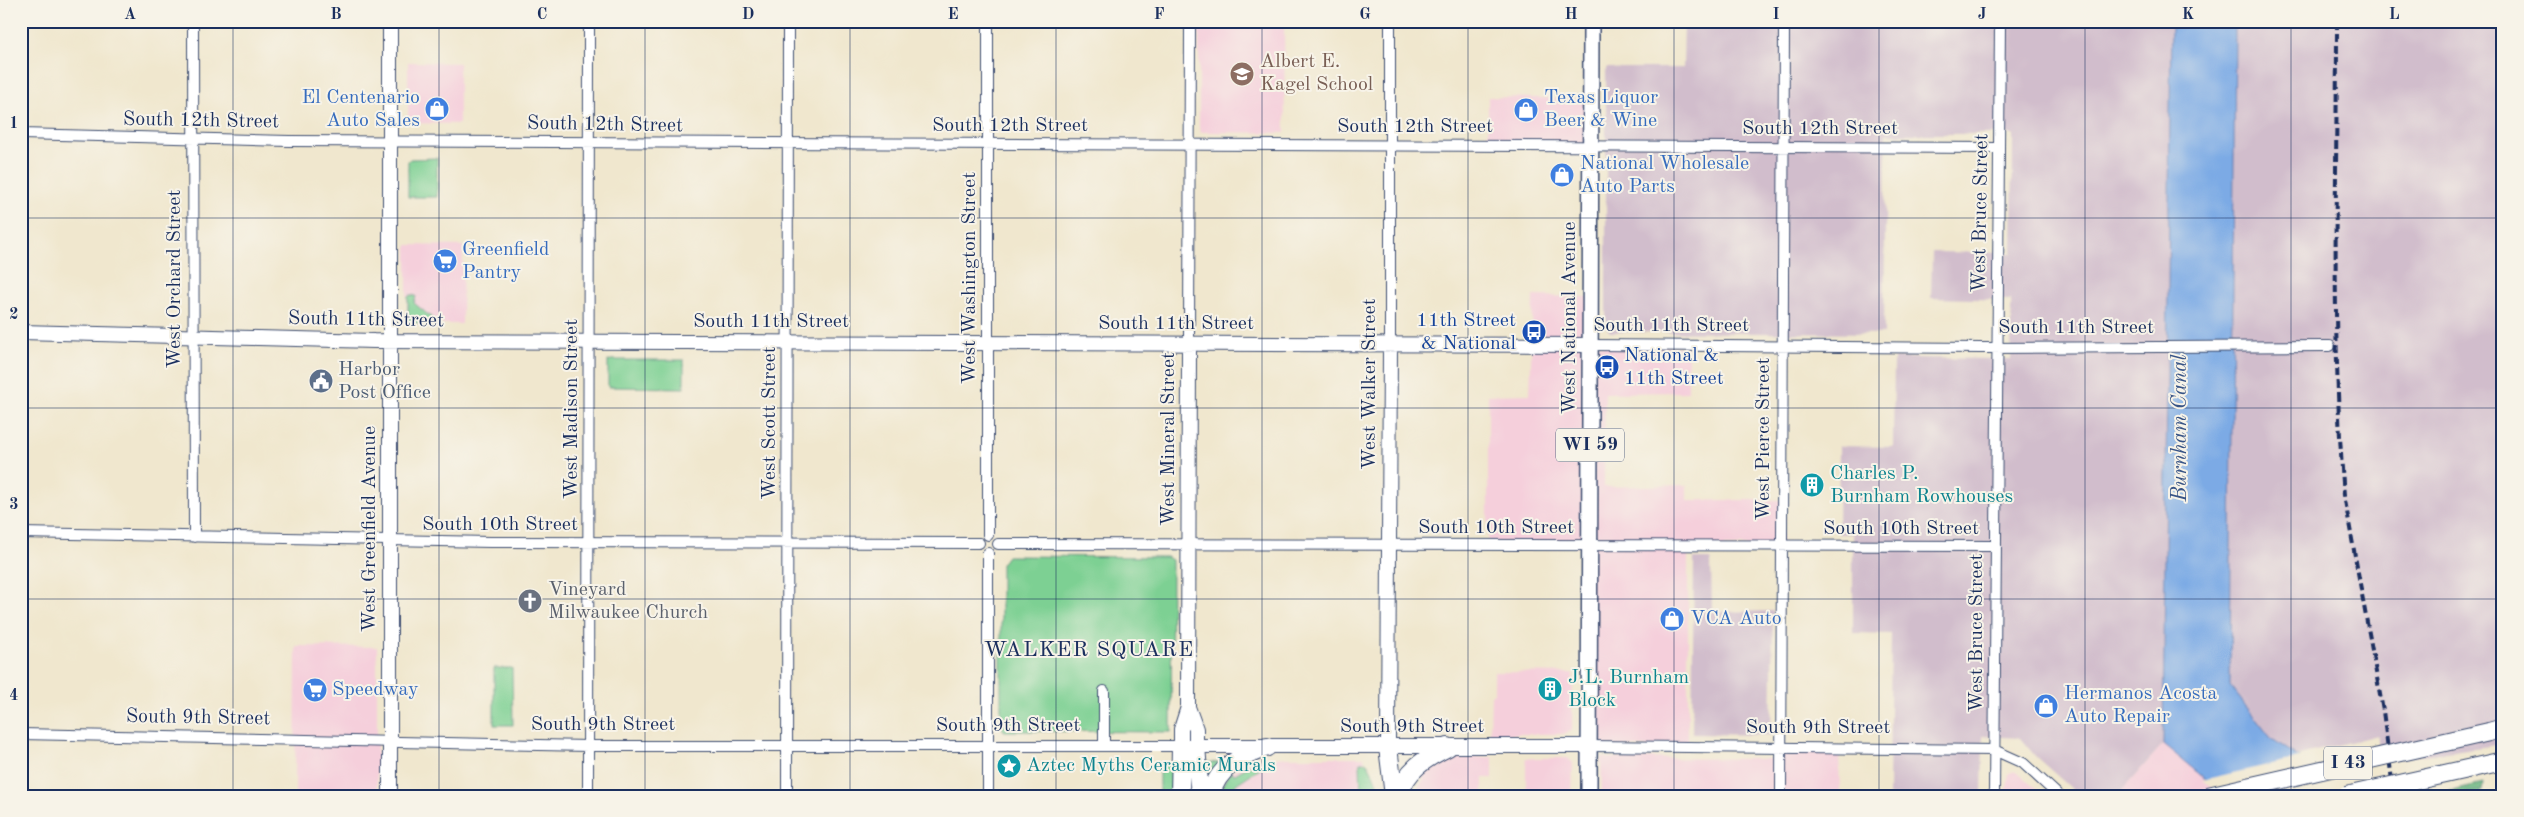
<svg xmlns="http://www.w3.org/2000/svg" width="2524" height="817" font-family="'Old Standard TT',serif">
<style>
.built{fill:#f5cfdb}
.industrial{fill:#d1bdcc}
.green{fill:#7dd093;stroke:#4c8078}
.forest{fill:#66b27d;stroke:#40706e}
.water{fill:#7baae5;stroke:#4b6ca2}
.pier{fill:#f0e7ce}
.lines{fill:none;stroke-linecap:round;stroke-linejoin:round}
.street-casing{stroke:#3b4b6f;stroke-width:12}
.secondary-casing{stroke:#3b4b6f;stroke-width:16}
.primary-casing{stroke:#3b4b6f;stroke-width:18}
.highway-casing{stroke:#3b4b6f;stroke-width:20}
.street{stroke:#fff;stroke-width:10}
.secondary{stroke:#fff;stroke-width:14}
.primary{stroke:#fff;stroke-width:15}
.highway{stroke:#fff;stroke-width:18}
.rail{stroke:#1b2f5e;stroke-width:4;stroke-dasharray:8 4;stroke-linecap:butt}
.highway-bridge-casing{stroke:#3b4b6f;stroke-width:20;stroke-linecap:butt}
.highway-bridge{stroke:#fff;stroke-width:18}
.grid{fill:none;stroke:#1b2f5e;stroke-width:1;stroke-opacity:0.55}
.labels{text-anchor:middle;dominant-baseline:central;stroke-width:4;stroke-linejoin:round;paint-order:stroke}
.shield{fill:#f7f3e8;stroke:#5d6a87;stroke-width:1}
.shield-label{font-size:19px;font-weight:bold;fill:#1b2f5e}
.education-label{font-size:20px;fill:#785e54;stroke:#f7f3e8;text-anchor:start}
.shop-label{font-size:20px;fill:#366cbe;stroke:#f7f3e8;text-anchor:start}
.street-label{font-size:20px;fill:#1b2f5e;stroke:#f7f3e8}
.transit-label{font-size:20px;fill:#164399;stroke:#f7f3e8;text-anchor:end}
.service-label{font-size:20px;fill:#4e5e75;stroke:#f7f3e8;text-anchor:start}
.culture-label{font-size:20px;fill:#0d838f;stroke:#f7f3e8;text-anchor:start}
.worship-label{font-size:20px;fill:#5b616d;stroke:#f7f3e8;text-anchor:start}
.water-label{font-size:21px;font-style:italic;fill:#385486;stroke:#f7f3e8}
.quarter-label{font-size:22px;letter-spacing:1px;fill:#1b2f5e;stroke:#f7f3e8}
.neatline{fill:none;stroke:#1b2f5e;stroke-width:2}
.grid-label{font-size:16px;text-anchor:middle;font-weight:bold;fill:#1b2f5e}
</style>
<rect width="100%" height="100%" fill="#f7f3e8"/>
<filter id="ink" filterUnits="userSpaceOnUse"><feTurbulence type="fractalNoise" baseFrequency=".02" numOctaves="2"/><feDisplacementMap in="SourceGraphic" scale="10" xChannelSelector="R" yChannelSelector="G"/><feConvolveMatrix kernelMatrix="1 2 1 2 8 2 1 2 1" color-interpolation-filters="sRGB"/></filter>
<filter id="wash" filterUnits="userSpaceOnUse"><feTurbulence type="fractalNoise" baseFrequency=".0096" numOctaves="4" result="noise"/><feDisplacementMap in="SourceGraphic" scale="20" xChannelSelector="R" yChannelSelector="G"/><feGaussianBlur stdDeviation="1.12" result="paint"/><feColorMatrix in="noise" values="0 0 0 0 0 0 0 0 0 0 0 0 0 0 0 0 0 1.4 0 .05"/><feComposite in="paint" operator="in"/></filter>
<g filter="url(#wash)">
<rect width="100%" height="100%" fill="#f0e7ce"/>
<path class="built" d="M1199 21H1284L1285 133 1201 132 1199 127Z
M408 62 459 63V124L408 123Z
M1488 97 1591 99V146L1488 145Z
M407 245 463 246 462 324H411L407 321Z
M1533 296 1590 297V345L1688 347V392L1605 393 1604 487 1687 485V500H1782V546H1688V748L1589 746V546L1488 545V395L1530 394Z
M296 646 377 647V796H295Z
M1494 672 1573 673 1572 730 1565 734H1490L1491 695 1494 693Z
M2163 744 2226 796H2117Z
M1781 747 1839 748 1840 792H1781Z
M1263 757H1364L1369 796H1224L1230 772Z
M1493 757V778H1483V796H1413L1424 779 1419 773 1439 760 1448 758Z
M1526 758H1568L1573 763 1572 796H1493L1526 794Z
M1601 758 1773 759 1772 796H1602Z
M2015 771 2018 772 2045 796H2006L2009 773Z"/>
<path class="industrial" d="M1684 21H2171L2163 744 2117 796H2080L2036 757 2020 738 1983 736 1982 796H1889L1891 634 1853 633V534H1838L1839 446 1893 447 1894 358 2011 359V300L1931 298 1932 252 2012 253 2013 134H1886L1884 334 1610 332 1606 327V68H1683Z
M2235 21H2503V744L2381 761 2377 735 2296 756 2271 738 2230 686Z
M1694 559H1711L1712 612 1773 611 1771 735 1692 734Z"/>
<path class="green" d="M437 158V197H408V161L410 159Z
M410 295 416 296 414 303 438 323H410L408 321V297Z
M611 360H684V388L608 387V361Z
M1007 556 1167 557 1172 560 1171 732 1004 731 1001 725V564Z
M494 668H512L513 725H494Z
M1205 762 1223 763 1205 782Z
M1269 762 1236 784 1229 796H1216L1230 772 1235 774 1252 764Z
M1360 762H1367L1377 782 1379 796H1361Z
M1168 763 1172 765V796H1159V765H1166Z
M2452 790 2455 793 2482 791 2480 796H2450L2448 791Z"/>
<path class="forest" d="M2483 783 2482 791 2459 794 2452 790Z"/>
<path class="water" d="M2171 21H2235L2230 686 2271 738 2354 796H2226L2163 744Z"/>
<path class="pier" d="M2303 757 2357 796H2222L2202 780Z"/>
</g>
<g filter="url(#ink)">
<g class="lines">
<defs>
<path id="street" d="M193 21 194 537
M21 134 289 141 1999 148
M1189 344 1190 21
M1390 345V21
M1590 345 1982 348 2330 346
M21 533 490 542 979 543
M988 535V21
M998 544 1995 546
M21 734 588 746H1181
M1104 746V691
M1589 746 1994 750 2023 763 2059 796
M588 796 589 21
M787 796 788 21
M988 796V553
M1781 796 1784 21
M1994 796 2000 21"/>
<path id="secondary" d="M390 21V796
M21 332 374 341 1590 345
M1189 344 1188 707 1181 729V746H1589
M1188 707 1196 729V746
M1388 747 1390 345"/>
<path id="primary" d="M1589 796 1591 21"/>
<path id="highway" d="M2489 732 2503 728
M1196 746 1200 796
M1388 747 1394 796
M1180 796 1181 746
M1210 796C1219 765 1240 757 1267 747
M1399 796C1405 770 1426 758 1448 747"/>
</defs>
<use href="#street" class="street-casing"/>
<use href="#secondary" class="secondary-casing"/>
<use href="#primary" class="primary-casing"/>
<use href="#highway" class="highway-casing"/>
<use href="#street" class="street"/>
<use href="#secondary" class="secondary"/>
<use href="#primary" class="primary"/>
<use href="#highway" class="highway"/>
<path class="rail" d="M2337 21C2337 179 2331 338 2344 495L2383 711 2394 796"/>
<defs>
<path id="highway-bridge" d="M2208 796 2489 732
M2346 796 2503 761"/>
</defs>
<use href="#highway-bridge" class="highway-bridge-casing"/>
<use href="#highway-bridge" class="highway-bridge"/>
</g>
</g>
<path class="grid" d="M233 21V796M439 21V796M645 21V796M850 21V796M1056 21V796M1262 21V796M1468 21V796M1674 21V796M1879 21V796M2085 21V796M2291 21V796M21 218H2503M21 408H2503M21 599H2503"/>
<defs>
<symbol id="school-disc" viewBox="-11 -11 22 22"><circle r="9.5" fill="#8d6e63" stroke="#f7f3e8"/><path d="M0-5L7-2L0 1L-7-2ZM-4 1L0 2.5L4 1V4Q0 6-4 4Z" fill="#fff"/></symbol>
<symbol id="shop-disc" viewBox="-11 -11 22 22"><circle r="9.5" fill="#3f7fe0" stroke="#f7f3e8"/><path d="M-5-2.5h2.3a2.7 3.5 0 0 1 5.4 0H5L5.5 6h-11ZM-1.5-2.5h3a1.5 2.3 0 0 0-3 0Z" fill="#fff"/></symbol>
<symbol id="supermarket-disc" viewBox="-11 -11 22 22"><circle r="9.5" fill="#3f7fe0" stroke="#f7f3e8"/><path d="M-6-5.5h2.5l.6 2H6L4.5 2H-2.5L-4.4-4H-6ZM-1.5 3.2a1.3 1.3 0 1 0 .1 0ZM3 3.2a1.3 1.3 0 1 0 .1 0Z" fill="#fff"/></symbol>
<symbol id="bus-disc" viewBox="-11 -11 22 22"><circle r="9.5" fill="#1a4fb4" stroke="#f7f3e8"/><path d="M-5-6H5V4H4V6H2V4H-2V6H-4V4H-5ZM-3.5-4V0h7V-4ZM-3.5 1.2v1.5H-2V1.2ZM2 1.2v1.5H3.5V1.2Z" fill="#fff"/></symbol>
<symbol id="civic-disc" viewBox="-11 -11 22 22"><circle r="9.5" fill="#5c6f8a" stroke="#f7f3e8"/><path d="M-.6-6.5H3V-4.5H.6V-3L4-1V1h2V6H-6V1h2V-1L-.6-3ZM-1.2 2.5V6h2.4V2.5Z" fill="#fff"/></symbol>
<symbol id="building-disc" viewBox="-11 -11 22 22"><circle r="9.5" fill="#0f9aa8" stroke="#f7f3e8"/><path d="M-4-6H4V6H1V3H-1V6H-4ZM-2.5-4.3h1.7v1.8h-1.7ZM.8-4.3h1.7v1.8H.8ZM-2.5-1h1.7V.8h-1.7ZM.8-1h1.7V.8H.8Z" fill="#fff"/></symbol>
<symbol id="church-disc" viewBox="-11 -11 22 22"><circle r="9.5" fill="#6b7280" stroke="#f7f3e8"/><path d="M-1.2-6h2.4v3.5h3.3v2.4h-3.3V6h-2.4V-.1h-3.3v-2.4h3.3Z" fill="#fff"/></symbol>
<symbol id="sight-disc" viewBox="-11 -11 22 22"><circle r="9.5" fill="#0f9aa8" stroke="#f7f3e8"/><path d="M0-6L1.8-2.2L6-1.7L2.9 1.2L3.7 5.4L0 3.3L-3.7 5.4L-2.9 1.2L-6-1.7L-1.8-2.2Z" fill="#fff"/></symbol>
</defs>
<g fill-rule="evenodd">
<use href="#school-disc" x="1228" y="60" width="28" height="28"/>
<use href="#shop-disc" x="423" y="95" width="28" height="28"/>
<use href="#shop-disc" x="1512" y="96" width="28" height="28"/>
<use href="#shop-disc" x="1548" y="161" width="28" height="28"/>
<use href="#supermarket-disc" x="431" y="247" width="28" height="28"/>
<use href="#bus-disc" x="1520" y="318" width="28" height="28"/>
<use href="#bus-disc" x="1593" y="353" width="28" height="28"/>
<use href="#civic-disc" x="307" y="367" width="28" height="28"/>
<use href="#building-disc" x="1798" y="471" width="28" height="28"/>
<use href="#church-disc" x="516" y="587" width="28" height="28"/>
<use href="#shop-disc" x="1658" y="605" width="28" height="28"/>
<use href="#building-disc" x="1536" y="675" width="28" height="28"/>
<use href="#supermarket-disc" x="301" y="676" width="28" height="28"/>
<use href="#shop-disc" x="2032" y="692" width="28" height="28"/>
<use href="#sight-disc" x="995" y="752" width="28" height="28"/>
</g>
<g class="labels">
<g class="shield">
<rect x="1556" y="428.5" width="68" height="33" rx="4"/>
<rect x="2324" y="746.5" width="48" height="33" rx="4"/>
</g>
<g class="shield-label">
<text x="1590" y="445">WI 59</text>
<text x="2348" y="763">I 43</text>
</g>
<g class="education-label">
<text x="1260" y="62">Albert E.<tspan x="1260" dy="23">Kagel School</tspan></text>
</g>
<g class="shop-label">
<text x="420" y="98" text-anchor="end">El Centenario<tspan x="420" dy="23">Auto Sales</tspan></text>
<text x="1544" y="98">Texas Liquor<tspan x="1544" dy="23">Beer &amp; Wine</tspan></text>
<text x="1580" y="164">National Wholesale<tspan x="1580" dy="23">Auto Parts</tspan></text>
<text x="462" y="250">Greenfield<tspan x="462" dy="23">Pantry</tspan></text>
<text x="1690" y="619">VCA Auto</text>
<text x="332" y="690">Speedway</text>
<text x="2064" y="694">Hermanos Acosta<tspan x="2064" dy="23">Auto Repair</tspan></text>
</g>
<g class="street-label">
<text transform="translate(201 121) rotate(1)">South 12th Street</text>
<text transform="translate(605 125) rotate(1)">South 12th Street</text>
<text x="1010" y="126">South 12th Street</text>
<text x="1415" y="127">South 12th Street</text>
<text x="1820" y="129">South 12th Street</text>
<text transform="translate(1981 213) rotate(-89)">West Bruce Street</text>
<text transform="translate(970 278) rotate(-90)">West Washington Street</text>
<text transform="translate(175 279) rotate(-90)">West Orchard Street</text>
<text transform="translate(1570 318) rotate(-90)">West National Avenue</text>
<text transform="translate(366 320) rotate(1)">South 11th Street</text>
<text x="771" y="322">South 11th Street</text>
<text x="1176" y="324">South 11th Street</text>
<text x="1671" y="326">South 11th Street</text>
<text x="2076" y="328">South 11th Street</text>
<text transform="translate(1370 384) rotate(-90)">West Walker Street</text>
<text transform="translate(572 409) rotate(-90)">West Madison Street</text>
<text transform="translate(770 423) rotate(-90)">West Scott Street</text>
<text transform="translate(1169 439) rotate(-90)">West Mineral Street</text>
<text transform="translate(1764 439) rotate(-90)">West Pierce Street</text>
<text x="500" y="525">South 10th Street</text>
<text x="1496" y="528">South 10th Street</text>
<text transform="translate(370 529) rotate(-90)">West Greenfield Avenue</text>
<text x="1901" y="529">South 10th Street</text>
<text transform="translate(1977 633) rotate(-90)">West Bruce Street</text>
<text transform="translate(198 718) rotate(1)">South 9th Street</text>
<text x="603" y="725">South 9th Street</text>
<text x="1008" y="726">South 9th Street</text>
<text x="1412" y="727">South 9th Street</text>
<text x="1818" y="728">South 9th Street</text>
</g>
<g class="transit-label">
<text x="1516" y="321">11th Street<tspan x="1516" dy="23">&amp; National</tspan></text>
<text x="1624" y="356" text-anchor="start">National &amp;<tspan x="1624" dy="23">11th Street</tspan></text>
</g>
<g class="service-label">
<text x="338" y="370">Harbor<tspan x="338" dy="23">Post Office</tspan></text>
</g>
<g class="culture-label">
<text x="1830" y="474">Charles P.<tspan x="1830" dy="23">Burnham Rowhouses</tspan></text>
<text x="1568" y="678">J.L. Burnham<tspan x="1568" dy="23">Block</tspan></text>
<text x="1026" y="766">Aztec Myths Ceramic Murals</text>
</g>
<g class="worship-label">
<text x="548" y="590">Vineyard<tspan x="548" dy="23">Milwaukee Church</tspan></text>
</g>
<g class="water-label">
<text transform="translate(2180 428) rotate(-90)">Burnham Canal</text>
</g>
<g class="quarter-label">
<text x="1089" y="650">WALKER SQUARE</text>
</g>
</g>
<rect width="2524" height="817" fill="none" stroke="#f7f3e8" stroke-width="55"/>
<rect x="28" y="28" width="2468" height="762" class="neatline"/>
<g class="grid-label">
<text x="130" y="19">A</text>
<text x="336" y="19">B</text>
<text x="542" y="19">C</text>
<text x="748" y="19">D</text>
<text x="953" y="19">E</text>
<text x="1159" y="19">F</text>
<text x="1365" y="19">G</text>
<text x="1571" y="19">H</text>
<text x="1776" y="19">I</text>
<text x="1982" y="19">J</text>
<text x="2188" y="19">K</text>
<text x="2394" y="19">L</text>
<text x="14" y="128">1</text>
<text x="14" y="319">2</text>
<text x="14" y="509">3</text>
<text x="14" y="700">4</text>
</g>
</svg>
